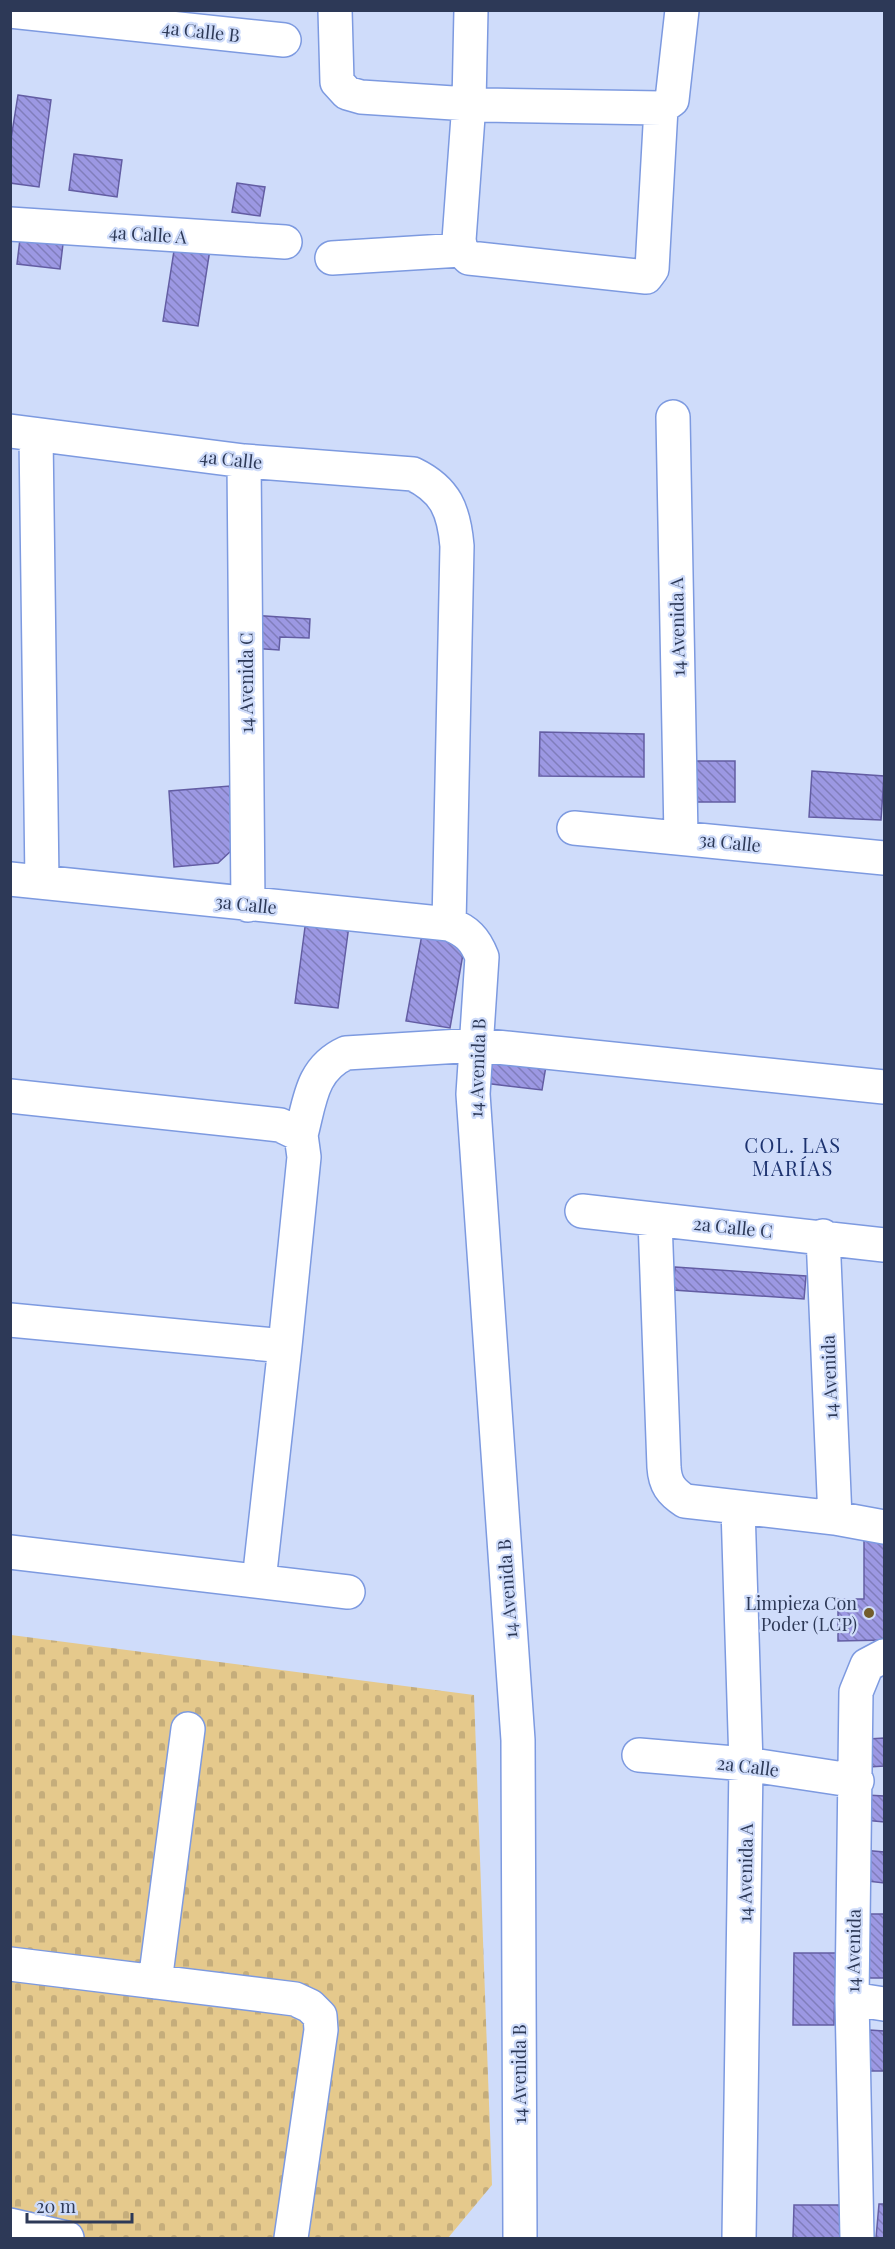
<svg xmlns="http://www.w3.org/2000/svg" width="895" height="2249" font-family="'Playfair Display',serif">
<style>
.cemetery{fill:url(#cemetery-stones)}
.building{fill:url(#building-back-hatch);stroke:#635da3;stroke-width:1.5}
.lines{fill:none;stroke-linecap:round;stroke-linejoin:round}
.minor-casing{stroke:#7d9ae0;stroke-width:36}
.minor{stroke:#fff;stroke-width:33}
.poi-dot{fill:#725d2c;stroke:#cfdcfa;stroke-width:2}
.labels{text-anchor:middle;dominant-baseline:central;stroke-width:4.5;stroke-linejoin:round;paint-order:stroke}
.street-label{font-size:18px;fill:#2d3957;stroke:#cfdcfa}
.poi-label{font-size:18px;fill:#2d3957;stroke:#cfdcfa;text-anchor:end}
.neighbourhood-label{font-size:20px;letter-spacing:1.5px;fill:#1c326f;stroke:#cfdcfa}
</style>
<defs>
<pattern id="cemetery-stones" width="16" height="16" patternUnits="userSpaceOnUse" patternTransform="scale(1.5)"><rect width="16" height="16" fill="#e5c98c"/><path d="M2 7V4a2 2 0 0 1 4 0v3zM10 15v-3a2 2 0 0 1 4 0v3z" fill="#c5ad7b"/></pattern>
<pattern id="building-back-hatch" width="6" height="6" patternUnits="userSpaceOnUse" patternTransform="scale(1.5)"><rect width="6" height="6" fill="#9c98e3"/><path d="M-1 5l2 2M0 0l6 6M5-1l2 2" fill="none" stroke="#807dbb"/></pattern>
</defs>
<rect width="100%" height="100%" fill="#cfdcfa"/>
<path class="cemetery" d="M11 1635 474 1695 492 2185 448 2238H11Z"/>
<path class="building" d="M18 95 51 100 39 187 10 183V145Z
M74 154 122 160 117 197 69 190Z
M237 183 265 187 260 216 232 212Z
M22 222 65 227 60 269 17 264Z
M176 238 211 243 198 326 163 321Z
M251 615 310 619 309 638 280 637 279 650 249 648Z
M540 732 644 734V777L539 776Z
M696 761H735V802H696Z
M812 771 884 776 881 820 809 817Z
M230 786 232 850 218 863 174 867 169 791Z
M307 912 350 918 338 1008 295 1003Z
M423 929 466 937 450 1028 406 1021Z
M486 1058 546 1066 542 1090 484 1083Z
M675 1267 806 1276 804 1299 673 1290Z
M884 1535V1640L838 1641V1599H864V1536Z
M884 1738V1766L869 1767 868 1739Z
M866 1795 884 1796V1822L864 1820Z
M862 1850 884 1852V1883L859 1880Z
M860 1914H884V1978H860Z
M794 1953H836L834 2025H793Z
M869 2030 884 2031V2071H868Z
M879 2204H884V2238H876Z
M794 2205H847L846 2238H793Z"/>
<g class="lines">
<defs>
<path id="minor" d="M335 10 337 82 347 93 361 97 484 105 661 108 672 100 682 10
M471 10 469 103 459 240 461 250 469 258 646 277 652 269 661 108
M10 11 284 40
M10 224 285 242
M332 258 461 250
M673 417 681 837
M10 431 244 461 413 474C446 490 454 511 457 546L449 924
M36 435 42 882
M244 461 248 905
M574 828 884 858
M10 879 449 924C467 931 475 939 482 957L473 1094 518 1740 520 2238
M10 1096 280 1125 301 1135 304 1157 285 1346
M301 1135C310 1101 311 1069 346 1053L477 1045 884 1087
M582 1211 884 1245
M655 1220 664 1467C665 1484 671 1492 685 1501L835 1518 884 1527
M823 1236 835 1518
M10 1320 285 1346 259 1581
M738 1508 746 1764 739 2238
M10 1552 348 1592
M639 1755 746 1764 857 1781
M10 1964 295 1999 310 2006 320 2016 321 2030 291 2238
M155 1982 188 1729
M852 1999 884 2004
M10 2225 67 2238
M857 2238 852 1999 856 1692 867 1665 884 1656"/>
</defs>
<use href="#minor" class="minor-casing"/>
<use href="#minor" class="minor"/>
</g>
<circle class="poi-dot" cx="869" cy="1613" r="6"/>
<g class="labels">
<g class="street-label">
<text transform="translate(201 31) rotate(6)">4a Calle B</text>
<text transform="translate(148 234) rotate(4)">4a Calle A</text>
<text transform="translate(231 459) rotate(6)">4a Calle</text>
<text transform="translate(677 627) rotate(-91)">14 Avenida A</text>
<text transform="translate(246 683) rotate(-90)">14 Avenida C</text>
<text transform="translate(730 842) rotate(6)">3a Calle</text>
<text transform="translate(246 904) rotate(6)">3a Calle</text>
<text transform="translate(477 1068) rotate(-88)">14 Avenida B</text>
<text transform="translate(733 1227) rotate(6)">2a Calle C</text>
<text transform="translate(829 1377) rotate(-92)">14 Avenida</text>
<text transform="translate(507 1589) rotate(-94)">14 Avenida B</text>
<text transform="translate(748 1766) rotate(7)">2a Calle</text>
<text transform="translate(745 1873) rotate(-89)">14 Avenida A</text>
<text transform="translate(853 1951) rotate(-89)">14 Avenida</text>
<text transform="translate(519 2074) rotate(-90)">14 Avenida B</text>
</g>
<g class="poi-label">
<text x="857" y="1603">Limpieza Con<tspan x="857" dy="21">Poder (LCP)</tspan></text>
</g>
<g class="neighbourhood-label">
<text x="793" y="1144">COL. LAS<tspan x="793" dy="23">MARÍAS</tspan></text>
</g>
</g>
<rect width="895" height="2249" fill="none" stroke="#2d3957" stroke-width="24"/>
<path d="M27 2213v9h105v-9" fill="none" stroke="#2d3957" stroke-width="3"/>
<text x="36" y="2213" font-size="18" fill="#2d3957" stroke="#cfdcfa" stroke-width="4.5" paint-order="stroke">20 m</text>
</svg>
